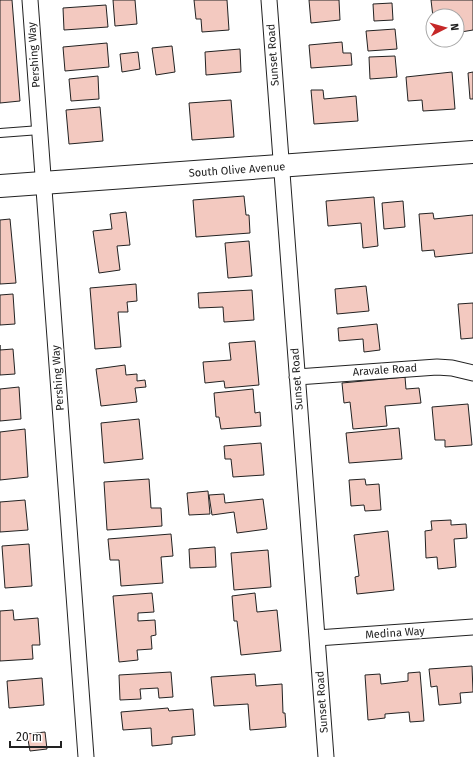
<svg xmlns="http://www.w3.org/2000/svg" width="473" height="757" font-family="'Fira Sans',sans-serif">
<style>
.building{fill:#f3c9c0;stroke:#222}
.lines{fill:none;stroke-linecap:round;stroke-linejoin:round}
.lane-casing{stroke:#222;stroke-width:10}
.street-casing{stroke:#222;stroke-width:17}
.secondary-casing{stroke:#222;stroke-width:24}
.lane{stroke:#fff;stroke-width:8}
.street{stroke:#fff;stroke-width:15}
.secondary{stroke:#fff;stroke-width:22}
.labels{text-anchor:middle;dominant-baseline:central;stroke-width:3;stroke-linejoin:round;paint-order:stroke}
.street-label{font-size:11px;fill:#222;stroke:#fff}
</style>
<rect width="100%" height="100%" fill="#fff"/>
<path class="building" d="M0 0H12L20 101 0 103Z
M113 0H135L137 24 115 26Z
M194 0H227L229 30 202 32 201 19H196Z
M309 0H339L340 20 311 23Z
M431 0H473V30L461 32 459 15 433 16V17Z
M392 3 393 20 374 21 373 4Z
M106 5 108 27 64 30 63 8Z
M395 29 397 49 368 51 366 31Z
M342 42 343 53H351L352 65 311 68 309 45Z
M107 43 109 67 65 71 63 47Z
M172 46 175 72 156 75 152 48Z
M240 49 241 72 206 75 205 52Z
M138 52 140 69 122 72 120 54Z
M395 56 397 77 370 79 369 57Z
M452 72 455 109 423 111 422 100 408 101 406 77Z
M473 72V99H470L468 73Z
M98 76 99 99 71 101 69 79Z
M311 90H323L324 99 356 96 358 121 314 124Z
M231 100 234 137 192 140 189 103Z
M100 107 103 141 69 144 66 110Z
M244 196 246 215H249L250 233 196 237 193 200Z
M374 197 378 246 363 248 361 223 328 226 326 201Z
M403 201 405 227 384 229 382 203Z
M126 212 130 245 117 246 120 270 99 273 93 231 112 229 110 214Z
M433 213 434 219 473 215V253L435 257 434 250 422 251 419 214Z
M10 219 16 283 0 284V220Z
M249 241 252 276 228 278 225 243Z
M136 284 137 301 127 302 128 312H118L121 347 95 349 90 288Z
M366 286 369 311 337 314 335 289Z
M252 290 254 320 224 322 223 307 199 308 198 293Z
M13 294 15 324 0 325V295Z
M473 303V338L461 339 458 304Z
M377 324 380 350 364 352 363 339 339 341 338 328Z
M255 341 259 385 225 388 224 381 205 383 203 362 231 360 229 343Z
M0 345V350L13 349 15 374 0 375Z
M125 365 126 375 137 374V381L145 380 146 387 135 388 137 402 101 406 96 369Z
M405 377 406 389 419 388 421 403 385 406 387 426 353 429 350 402 344 403 342 383Z
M19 387 21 419 0 421V389Z
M253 389 255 413 260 412 261 426 221 429 219 417H216L214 393Z
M468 404 472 445 445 447V440H435L432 407Z
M139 419 143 459 104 463 101 423Z
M399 428 402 459 349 463 346 433Z
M25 429 28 477 0 480V432Z
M261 443 264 475 233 477 231 459H225L224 446Z
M149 479 151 508H161L162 526 107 530 104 482Z
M365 479 366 485 379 484 381 510 365 511 364 505 351 506 349 480Z
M208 491 210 514 189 515 187 493Z
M224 494 225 503 263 499 267 529 237 533 234 512 212 515 209 495Z
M25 500 28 530 0 532V502Z
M451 520V525L466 524 467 538 454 539 456 567 438 569 437 557 426 558 425 531 432 530 431 521Z
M388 531 394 590 357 594 355 577 359 576 354 535Z
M171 534 173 556 161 557 163 583 121 586 119 560H110L108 539Z
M29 544 32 586 5 588 2 546Z
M215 547 216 567 190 568 189 549Z
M268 550 271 587 234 590 231 553Z
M152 593 154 612 138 613V621L155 620 156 635 151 636 152 649 137 650 138 660 119 662 113 596Z
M255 593 257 612 277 610 281 651 241 655 237 621H234L232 596Z
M13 610 14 620 38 618 40 645H32L33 659 0 661V611Z
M472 666 473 692 460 693 461 703 439 705 437 686 431 687 429 669Z
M171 672 173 697 159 698 158 688 140 689 141 699 120 700 119 675Z
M420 672 424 721 410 722 409 712 385 714V718L368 720 365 675 380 674 381 684 408 681V673Z
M255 674 256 686 282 684 283 713H285L286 727 250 730 248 704 214 706 211 677Z
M42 678 44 705 9 708 7 681Z
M168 708 169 711 193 709 195 735 172 737V744L152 746 151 728 123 730 121 712Z
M45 732 47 749 30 751 27 734Z"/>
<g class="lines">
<defs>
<path id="lane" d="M0 133 40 130"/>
<path id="street" d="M30 0 86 757
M269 0 326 757
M297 377 437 367 452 368 473 373
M317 638 473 627"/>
<path id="secondary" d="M0 186 473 152"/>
</defs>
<use href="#lane" class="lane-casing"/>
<use href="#street" class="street-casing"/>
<use href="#secondary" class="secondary-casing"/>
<use href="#lane" class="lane"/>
<use href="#street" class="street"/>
<use href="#secondary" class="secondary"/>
</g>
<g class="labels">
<g class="street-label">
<text transform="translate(34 55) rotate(-94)">Pershing Way</text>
<text transform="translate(273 55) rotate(-94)">Sunset Road</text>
<text transform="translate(237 170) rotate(-4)">South Olive Avenue</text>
<text transform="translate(385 370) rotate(-4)">Aravale Road</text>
<text transform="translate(58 378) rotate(-94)">Pershing Way</text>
<text transform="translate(297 379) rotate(-94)">Sunset Road</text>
<text transform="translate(395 633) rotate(-4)">Medina Way</text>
<text transform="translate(322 702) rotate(-94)">Sunset Road</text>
</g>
</g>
<g transform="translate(445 28) rotate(84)"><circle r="19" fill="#ffffff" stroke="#a7a7a7"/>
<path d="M0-3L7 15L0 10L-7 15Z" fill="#c62828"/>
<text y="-6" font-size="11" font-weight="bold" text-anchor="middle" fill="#222222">N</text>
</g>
<path d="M10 741v6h51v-6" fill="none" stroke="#222222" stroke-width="2"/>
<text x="16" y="741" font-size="12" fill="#222222" stroke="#ffffff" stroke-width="3" paint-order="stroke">20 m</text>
</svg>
